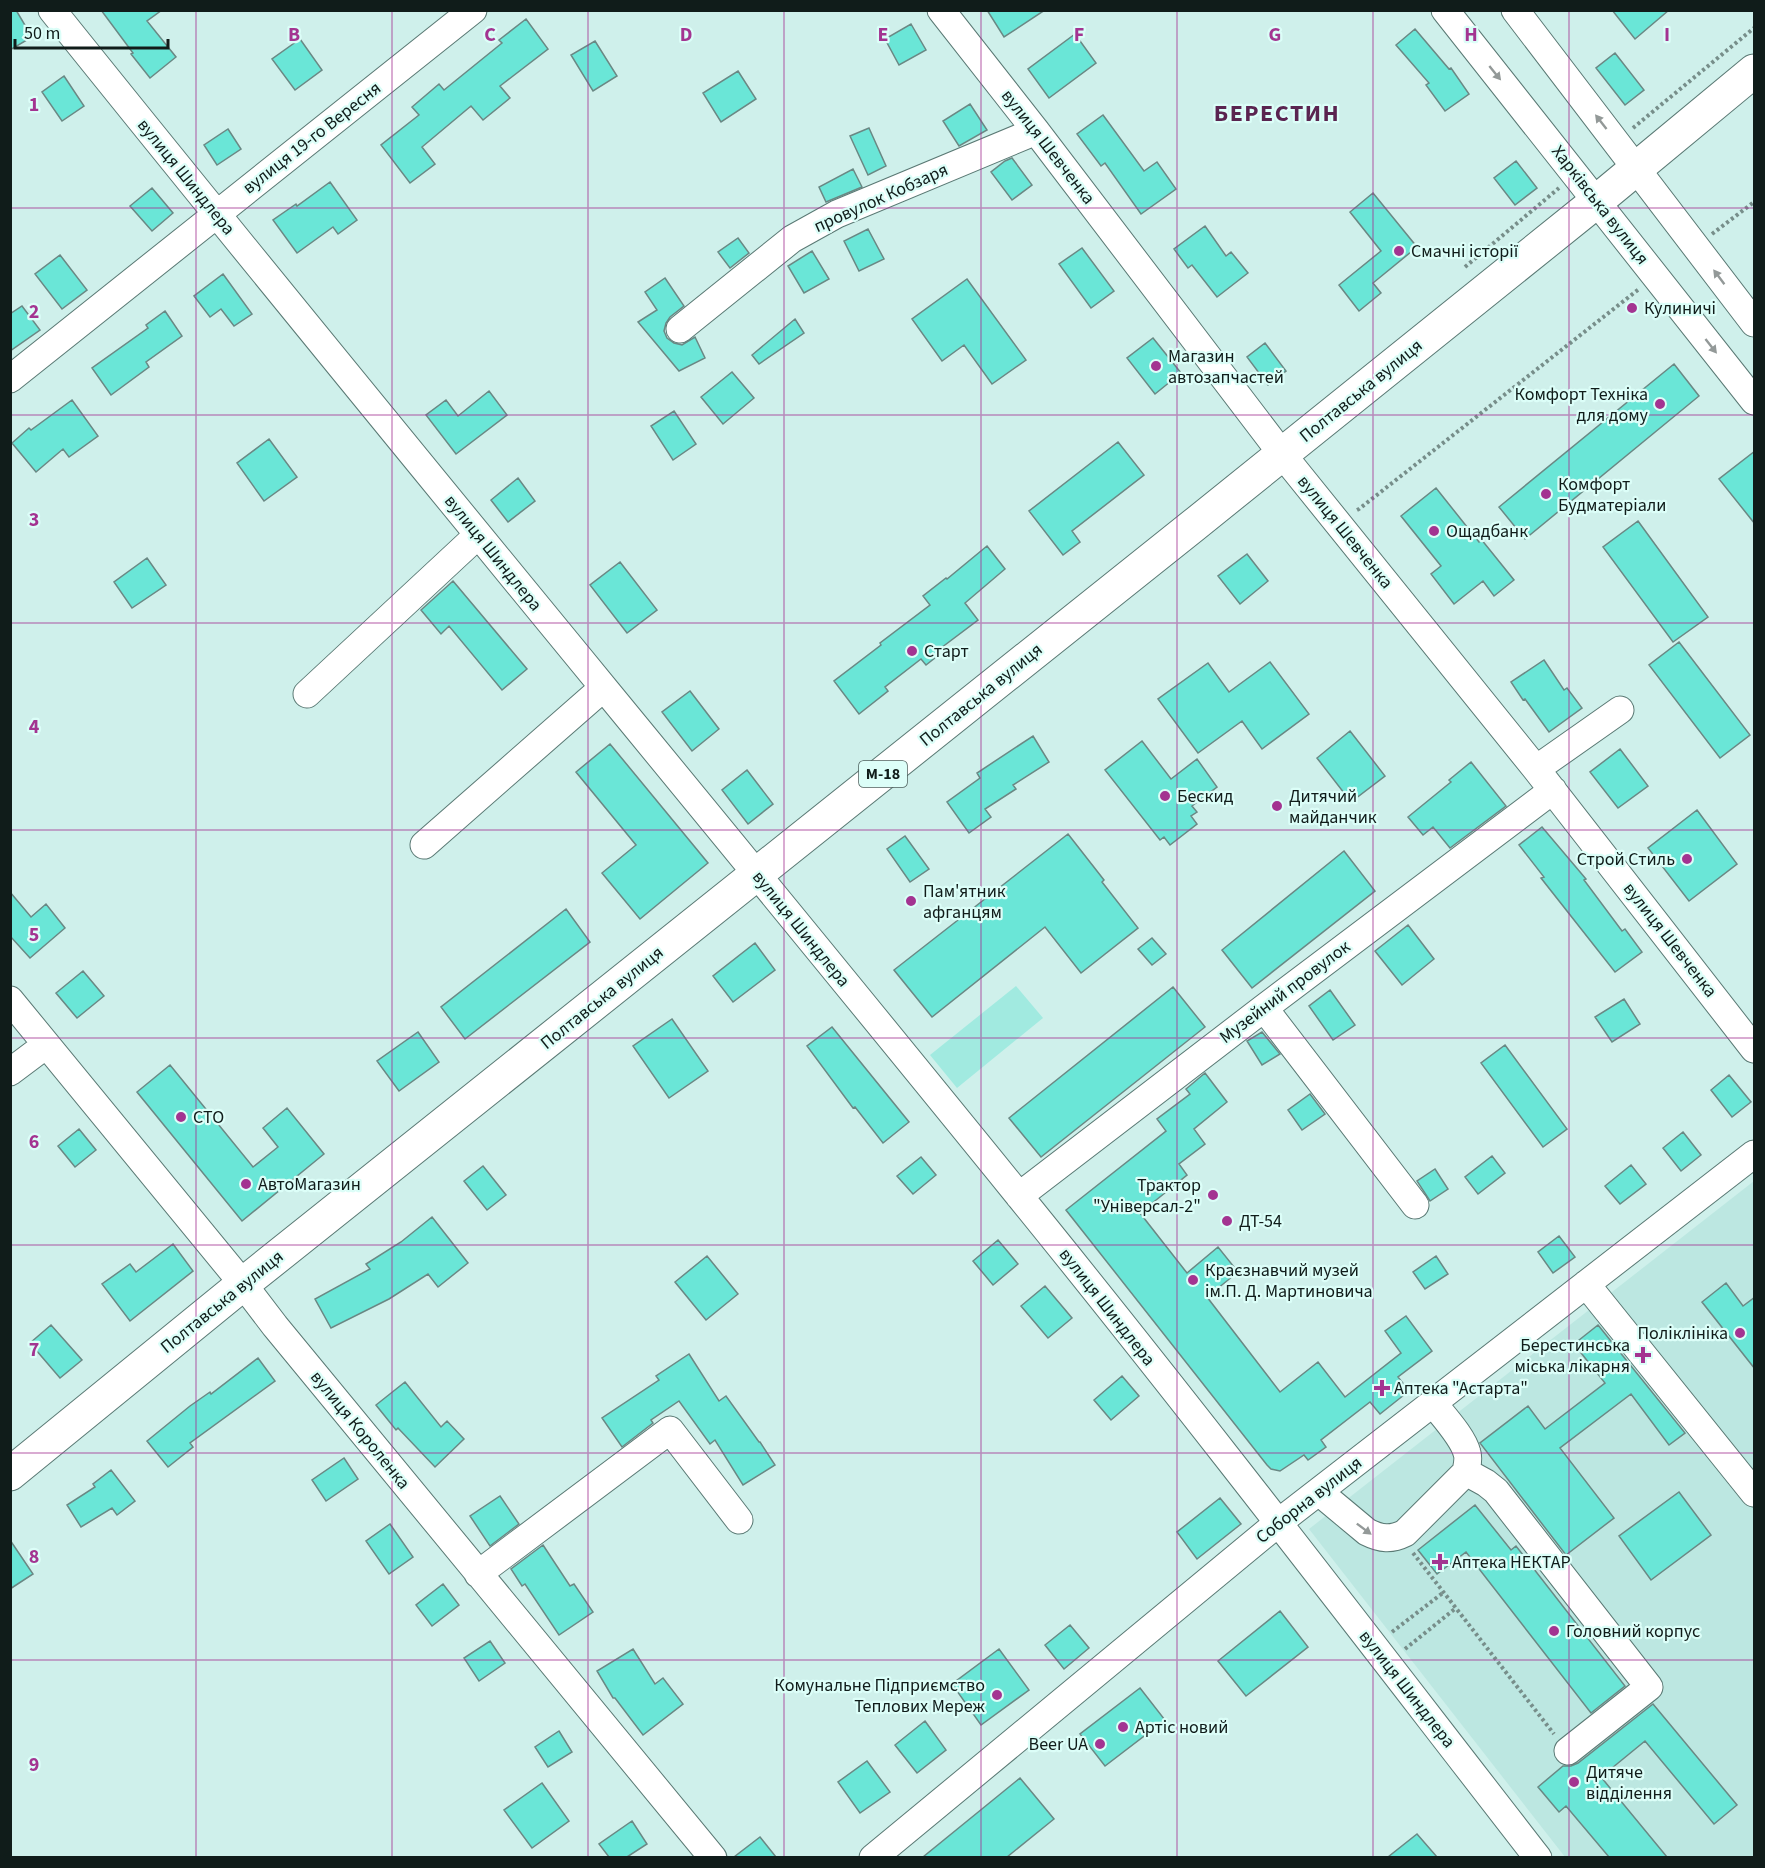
<svg xmlns="http://www.w3.org/2000/svg" width="1765" height="1868" font-family="'Source Sans 3',sans-serif">
<style>
.built{fill:#bce7e1}
.green{fill:#a1eae0}
.building{fill:#6ae6d7;stroke:#6a8884;stroke-width:1.5}
.lines{fill:none;stroke-linecap:round;stroke-linejoin:round}
.minor-casing{stroke:#5a7974;stroke-width:29}
.highway-casing{stroke:#5a7974;stroke-width:35}
.path{stroke:#778e8a;stroke-width:4;stroke-dasharray:3 3;stroke-linecap:butt}
.minor{stroke:#fff;stroke-width:27}
.highway{stroke:#fff;stroke-width:33}
.oneway{fill:#939998}
.grid{fill:none;stroke:#a33491;stroke-width:1.5;stroke-opacity:0.55}
.poi-dot{fill:#a33491;stroke:#dcfef8;stroke-width:2}
.labels{text-anchor:middle;dominant-baseline:central;stroke-width:4.5;stroke-linejoin:round;paint-order:stroke}
.shield{fill:#dcfef8;stroke:#4d605d;stroke-width:1.5}
.shield-label{font-size:16px;font-weight:bold;fill:#101c1a}
.street-label{font-size:18px;fill:#101c1a;stroke:#dcfef8}
.poi-label{font-size:18px;fill:#101c1a;stroke:#dcfef8;text-anchor:start}
.district-label{font-size:24px;font-weight:bold;letter-spacing:1.5px;fill:#5a2450;stroke:#dcfef8}
.grid-label{font-size:20px;text-anchor:middle;font-weight:bold;fill:#a33491;stroke:#dcfef8;stroke-width:4.5;stroke-linejoin:round;paint-order:stroke}
</style>
<rect width="100%" height="100%" fill="#cff0eb"/>
<path class="built" d="M1754 1181V1857H1565L1309 1529Z"/>
<path class="green" d="M1016 986 1043 1018 957 1088 930 1055Z"/>
<path class="building" d="M10 10H16L32 37 10 50Z
M101 10H162L147 21 176 57 150 78 131 54 133 53Z
M987 10H1045L1004 37Z
M1612 10H1669L1635 39Z
M526 19 548 49 500 86 510 98 483 120 471 106 422 147 435 164 410 183 381 145 419 115 412 107 439 84 444 90 502 43 499 40Z
M911 24 926 50 899 65 885 39Z
M1415 29 1449 69 1451 68 1469 94 1445 111 1426 85 1429 83 1396 45Z
M1075 34 1096 63 1049 98 1028 69Z
M300 39 322 70 295 90 272 59Z
M595 41 617 76 593 91 571 55Z
M1615 53 1644 90 1625 105 1596 68Z
M738 71 756 99 721 122 703 93Z
M64 76 84 106 62 121 42 92Z
M970 104 987 130 959 146 943 121Z
M1103 115 1144 171 1157 162 1176 189 1141 214 1105 163 1101 166 1077 134Z
M869 128 886 166 868 175 850 136Z
M228 129 241 149 217 165 204 145Z
M1012 158 1032 185 1012 200 991 172 1005 161Z
M1516 161 1537 188 1515 205 1494 178Z
M853 169 862 187 826 202 819 187Z
M330 182 357 220 338 234 333 227 297 253 273 220 296 204 297 206Z
M152 188 173 213 152 231 130 206Z
M1373 193 1417 247 1373 283 1381 293 1359 311 1339 285 1381 251 1350 212Z
M1205 226 1226 256 1231 252 1248 273 1217 297 1192 265 1188 268 1174 249Z
M868 229 884 259 859 271 844 241Z
M738 238 749 253 730 268 718 252Z
M1082 248 1114 291 1091 308 1059 264Z
M812 251 829 279 804 293 788 266Z
M60 255 87 290 62 309 35 274Z
M223 274 252 314 234 326 221 309 210 317 194 296Z
M665 278 684 306 670 317 666 323 664 331 667 338 674 343 682 345 695 337 705 358 679 371 638 322 657 310 645 292Z
M967 279 1026 360 992 384 964 345 942 361 912 319Z
M22 306 40 330 10 351V314Z
M165 311 182 336 146 362 149 367 111 395 92 368 148 328 146 325Z
M795 319 804 333 759 364 752 355Z
M1153 338 1181 373 1155 394 1127 358Z
M1265 343 1286 371 1268 385 1247 357Z
M1674 364 1699 396 1525 539 1499 507Z
M732 372 754 398 723 424 701 397Z
M489 391 507 415 456 454 426 415 446 400 458 416Z
M72 400 98 436 69 457 63 449 36 472 12 443 29 428 31 430Z
M674 411 696 444 673 460 651 426Z
M269 439 297 477 264 501 237 463Z
M1118 442 1144 475 1072 531 1080 542 1063 555 1029 511Z
M1755 451V524L1719 479Z
M518 478 535 501 508 522 491 500Z
M1436 488 1479 542 1481 539 1514 580 1494 596 1483 581 1454 604 1431 574 1441 566 1401 516Z
M1638 521 1708 617 1673 642 1603 547Z
M987 546 1005 569 965 603 978 620 937 651 940 654 926 665 921 659 885 687 888 691 859 714 834 681 881 645 880 643 930 605 923 596 946 578 947 579Z
M1247 554 1268 581 1240 604 1218 576Z
M147 558 166 585 132 608 114 582Z
M620 562 657 610 627 633 590 585Z
M453 581 527 669 502 690 449 626 441 634 421 610Z
M1679 642 1750 735 1720 758 1649 665Z
M1544 660 1564 690 1567 688 1582 708 1549 732 1525 699 1523 700 1511 682Z
M1270 662 1309 714 1262 749 1242 721 1198 753 1158 699 1208 663 1229 692Z
M690 691 719 729 692 751 662 712Z
M1350 731 1385 776 1351 802 1317 758Z
M1033 736 1049 762 1013 785 1016 789 985 809 991 817 969 833 947 802 980 778 977 773Z
M1142 741 1171 779 1197 759 1217 787 1192 806 1197 812 1191 816 1197 824 1170 845 1164 837 1160 840 1105 770Z
M610 744 708 863 640 919 602 873 636 845 576 772Z
M1620 749 1648 786 1618 808 1590 772Z
M1471 762 1506 806 1450 848 1433 827 1423 835 1408 817 1451 782 1449 780Z
M747 770 773 804 748 824 722 790Z
M1697 810 1737 864 1689 901 1648 848Z
M1542 827 1586 879 1584 880 1622 931 1625 929 1642 952 1615 972 1541 878 1544 877 1519 845Z
M1068 834 1104 880 1102 882 1138 928 1081 973 1045 927 932 1017 894 970Z
M905 836 929 869 910 882 887 849Z
M1344 851 1375 891 1252 988 1222 950Z
M10 892 31 917 46 904 65 928 30 958 10 936Z
M566 909 590 942 465 1039 441 1007Z
M1408 925 1434 959 1402 985 1375 951Z
M1152 938 1166 954 1152 965 1138 949Z
M755 943 775 970 733 1002 713 976Z
M83 971 104 996 77 1018 56 993Z
M1173 987 1205 1027 1041 1157 1009 1118Z
M1330 990 1355 1025 1333 1040 1309 1006Z
M1624 999 1640 1024 1612 1042 1595 1017Z
M672 1019 708 1071 669 1098 633 1046Z
M832 1027 909 1122 883 1143 855 1107 853 1108 807 1046Z
M418 1032 439 1062 399 1091 377 1061Z
M1262 1032 1280 1054 1262 1065 1247 1041Z
M1505 1045 1567 1129 1543 1147 1481 1063Z
M170 1065 253 1167 278 1147 263 1128 287 1108 324 1154 242 1221 137 1092Z
M1205 1073 1227 1102 1194 1129 1205 1144 1179 1164 1187 1175 1140 1213 1187 1273 1218 1247 1238 1272 1207 1297 1280 1392 1318 1362 1345 1397 1401 1353 1385 1331 1406 1316 1432 1351 1398 1377 1409 1391 1380 1414 1370 1402 1321 1440 1326 1447 1308 1460 1304 1455 1280 1471 1271 1469 1267 1465 1066 1210 1166 1131 1157 1119 1190 1094 1186 1089Z
M1729 1075 1751 1102 1732 1117 1711 1090Z
M1310 1094 1325 1114 1302 1130 1288 1110Z
M79 1129 96 1150 75 1167 58 1146Z
M1683 1132 1701 1155 1681 1171 1663 1148Z
M1492 1156 1505 1173 1478 1194 1465 1177Z
M921 1157 936 1175 913 1194 897 1176Z
M1631 1165 1646 1184 1620 1204 1605 1186Z
M483 1166 506 1195 487 1210 464 1181Z
M1435 1169 1448 1189 1430 1201 1417 1181Z
M432 1217 468 1263 438 1287 428 1274 389 1299 331 1328 315 1299 370 1269 366 1264 401 1242Z
M1559 1236 1575 1257 1553 1273 1538 1252Z
M998 1240 1018 1264 993 1285 973 1261Z
M173 1244 193 1271 130 1321 102 1284 130 1264 136 1272Z
M707 1256 738 1294 706 1320 675 1282Z
M1436 1256 1448 1274 1425 1289 1413 1272Z
M1726 1283 1743 1306 1755 1297V1369L1702 1302Z
M1045 1286 1072 1318 1048 1338 1021 1306Z
M51 1325 82 1360 60 1378 30 1343Z
M1598 1325 1685 1433 1669 1445 1631 1394 1560 1448 1614 1518 1566 1555 1480 1443 1528 1406 1545 1429 1605 1383 1574 1344Z
M689 1354 719 1401 726 1396 759 1442H760L775 1465 743 1485 715 1440 710 1444 679 1401 651 1420 653 1423 622 1447 602 1418 659 1380 656 1376Z
M258 1358 275 1381 190 1443 193 1447 168 1467 147 1441 190 1406 210 1392 211 1394Z
M1122 1376 1139 1396 1111 1420 1094 1400Z
M405 1382 441 1427 447 1421 464 1439 435 1467 398 1428 396 1430 376 1405Z
M344 1458 358 1479 326 1501 312 1480Z
M111 1470 135 1501 117 1515 112 1508 81 1527 67 1505 95 1487 93 1484Z
M1679 1492 1711 1535 1651 1580 1619 1536Z
M500 1496 519 1524 490 1546 470 1516Z
M1220 1498 1241 1524 1197 1559 1177 1532Z
M1475 1505 1511 1550 1516 1546 1625 1686 1591 1713 1466 1552 1437 1574 1418 1550Z
M390 1524 413 1557 389 1574 366 1541Z
M10 1540 33 1574 10 1589Z
M543 1545 570 1586 574 1584 593 1612 559 1635 525 1584 522 1586 511 1569Z
M443 1584 459 1605 432 1626 416 1605Z
M1280 1611 1308 1647 1246 1696 1218 1661Z
M1070 1625 1089 1648 1064 1669 1045 1645Z
M490 1641 505 1663 479 1681 464 1658Z
M633 1649 655 1684 663 1678 683 1704 643 1735 615 1698H613L597 1671Z
M999 1649 1029 1690 981 1725 952 1684Z
M1140 1688 1165 1720 1105 1766 1080 1734Z
M1653 1704 1737 1805 1714 1824 1645 1741 1601 1777 1667 1857H1609L1566 1806 1559 1812 1538 1787 1563 1766H1571L1578 1763Z
M925 1721 946 1750 917 1773 895 1745Z
M559 1731 572 1752 548 1767 535 1747Z
M867 1761 890 1792 860 1813 838 1782Z
M1020 1778 1054 1819 1007 1857H923Z
M542 1783 569 1821 532 1848 504 1810Z
M632 1821 647 1844 627 1857H609L599 1844Z
M1417 1834 1437 1857H1388Z
M760 1837 776 1857H734Z"/>
<g class="lines">
<defs>
<path id="minor" d="M52 10C370 407 696 797 1016 1192 1194 1411 1365 1635 1538 1858
M941 10 1036 131 1282 454 1536 769 1754 1049
M1445 10 1754 401
M1515 10 1754 323
M680 329 792 239 837 214 1036 131
M10 379 473 10
M307 694 478 535
M1536 769 1620 710
M424 845 603 688
M10 1000 243 1284 275 1326 713 1858
M1264 1008 1415 1205
M10 1072 46 1045
M1019 1196 1264 1008 1553 790
M1586 1284 1754 1493
M1466 1472 1486 1483 1496 1491 1649 1687 1568 1751
M1319 1492 1367 1532C1381 1539 1391 1540 1405 1533L1466 1472C1467 1466 1469 1459 1467 1453 1463 1437 1443 1416 1433 1403
M478 1574 670 1430 739 1520
M873 1858 1278 1523 1754 1154"/>
<path id="highway" d="M10 1474 243 1284 1194 525 1597 201 1754 71"/>
</defs>
<use href="#minor" class="minor-casing"/>
<use href="#highway" class="highway-casing"/>
<path class="path" d="M1633 128 1754 28
M1712 234 1754 202
M1465 267 1559 188
M1357 510 1359 509 1639 289
M1413 1553 1554 1734
M1392 1632 1444 1592
M1405 1649 1456 1608"/>
<use href="#minor" class="minor"/>
<use href="#highway" class="highway"/>
</g>
<defs><path id="oneway-solid" d="M-6-.8H1V-3.2L6.5 0L1 3.2V.8H-6Z" transform="scale(1.5)"/></defs>
<g class="oneway">
<use href="#oneway-solid" transform="translate(1495 73) rotate(51)"/>
<use href="#oneway-solid" transform="translate(1601 122) rotate(-128)"/>
<use href="#oneway-solid" transform="translate(1719 277) rotate(-127)"/>
<use href="#oneway-solid" transform="translate(1711 346) rotate(52)"/>
<use href="#oneway-solid" transform="translate(1364 1529) rotate(37)"/>
</g>
<path class="grid" d="M196 10V1858M392 10V1858M588 10V1858M784 10V1858M981 10V1858M1177 10V1858M1373 10V1858M1569 10V1858M10 208H1754M10 415H1754M10 623H1754M10 830H1754M10 1038H1754M10 1245H1754M10 1453H1754M10 1660H1754"/>
<g class="poi-dot">
<circle cx="1399" cy="251" r="6"/>
<circle cx="1632" cy="308" r="6"/>
<circle cx="1156" cy="366" r="6"/>
<circle cx="1660" cy="404" r="6"/>
<circle cx="1546" cy="494" r="6"/>
<circle cx="1434" cy="531" r="6"/>
<circle cx="912" cy="651" r="6"/>
<circle cx="1165" cy="796" r="6"/>
<circle cx="1277" cy="806" r="6"/>
<circle cx="1687" cy="859" r="6"/>
<circle cx="911" cy="901" r="6"/>
<circle cx="181" cy="1117" r="6"/>
<circle cx="246" cy="1184" r="6"/>
<circle cx="1213" cy="1195" r="6"/>
<circle cx="1227" cy="1221" r="6"/>
<circle cx="1193" cy="1280" r="6"/>
<circle cx="1740" cy="1333" r="6"/>
<path d="M1640 1346h6v6h6v6h-6v6h-6v-6h-6v-6h6z"/>
<path d="M1379 1379h6v6h6v6h-6v6h-6v-6h-6v-6h6z"/>
<path d="M1437 1553h6v6h6v6h-6v6h-6v-6h-6v-6h6z"/>
<circle cx="1554" cy="1631" r="6"/>
<circle cx="997" cy="1695" r="6"/>
<circle cx="1123" cy="1727" r="6"/>
<circle cx="1100" cy="1744" r="6"/>
<circle cx="1574" cy="1782" r="6"/>
</g>
<g class="labels">
<rect class="shield" x="859" y="761" width="48" height="26" rx="4.5"/>
<g class="shield-label">
<text x="883" y="774">М-18</text>
</g>
<g class="street-label">
<text transform="translate(312 138) rotate(-38)">вулиця 19-го Вересня</text>
<text transform="translate(1048 147) rotate(52)">вулиця Шевченка</text>
<text transform="translate(186 177) rotate(51)">вулиця Шиндлера</text>
<text transform="translate(881 198) rotate(-24)">провулок Кобзаря</text>
<text transform="translate(1600 205) rotate(52)">Харківська вулиця</text>
<text transform="translate(1361 391) rotate(-39)">Полтавська вулиця</text>
<text transform="translate(1345 532) rotate(51)">вулиця Шевченка</text>
<text transform="translate(493 553) rotate(51)">вулиця Шиндлера</text>
<text transform="translate(981 695) rotate(-39)">Полтавська вулиця</text>
<text transform="translate(801 929) rotate(51)">вулиця Шиндлера</text>
<text transform="translate(1670 940) rotate(52)">вулиця Шевченка</text>
<text transform="translate(1285 992) rotate(-37)">Музейний провулок</text>
<text transform="translate(602 998) rotate(-39)">Полтавська вулиця</text>
<text transform="translate(222 1302) rotate(-39)">Полтавська вулиця</text>
<text transform="translate(1107 1307) rotate(52)">вулиця Шиндлера</text>
<text transform="translate(360 1430) rotate(51)">вулиця Короленка</text>
<text transform="translate(1309 1500) rotate(-38)">Соборна вулиця</text>
<text transform="translate(1407 1689) rotate(52)">вулиця Шиндлера</text>
</g>
<g class="poi-label">
<text x="1411" y="251">Смачні історії</text>
<text x="1644" y="308">Кулиничі</text>
<text x="1168" y="356">Магазин<tspan x="1168" dy="21">автозапчастей</tspan></text>
<text x="1648" y="394" text-anchor="end">Комфорт Техніка<tspan x="1648" dy="21">для дому</tspan></text>
<text x="1558" y="484">Комфорт<tspan x="1558" dy="21">Будматеріали</tspan></text>
<text x="1446" y="531">Ощадбанк</text>
<text x="924" y="651">Старт</text>
<text x="1177" y="796">Бескид</text>
<text x="1289" y="796">Дитячий<tspan x="1289" dy="21">майданчик</tspan></text>
<text x="1675" y="859" text-anchor="end">Строй Стиль</text>
<text x="923" y="891">Пам'ятник<tspan x="923" dy="21">афганцям</tspan></text>
<text x="193" y="1117">СТО</text>
<text x="258" y="1184">АвтоМагазин</text>
<text x="1201" y="1185" text-anchor="end">Трактор<tspan x="1201" dy="21">"Універсал-2"</tspan></text>
<text x="1239" y="1221">ДТ-54</text>
<text x="1205" y="1270">Краєзнавчий музей<tspan x="1205" dy="21">ім.П. Д. Мартиновича</tspan></text>
<text x="1728" y="1333" text-anchor="end">Поліклініка</text>
<text x="1630" y="1345" text-anchor="end">Берестинська<tspan x="1630" dy="21">міська лікарня</tspan></text>
<text x="1394" y="1388">Аптека "Астарта"</text>
<text x="1452" y="1562">Аптека НЕКТАР</text>
<text x="1566" y="1631">Головний корпус</text>
<text x="985" y="1685" text-anchor="end">Комунальне Підприємство<tspan x="985" dy="21">Теплових Мереж</tspan></text>
<text x="1135" y="1727">Артіс новий</text>
<text x="1088" y="1744" text-anchor="end">Beer UA</text>
<text x="1586" y="1772">Дитяче<tspan x="1586" dy="21">відділення</tspan></text>
</g>
<g class="district-label">
<text x="1277" y="113">БЕРЕСТИН</text>
</g>
</g>
<g class="grid-label">
<text x="294" y="41">B</text>
<text x="490" y="41">C</text>
<text x="686" y="41">D</text>
<text x="883" y="41">E</text>
<text x="1079" y="41">F</text>
<text x="1275" y="41">G</text>
<text x="1471" y="41">H</text>
<text x="1667" y="41">I</text>
<text x="34" y="111">1</text>
<text x="34" y="318">2</text>
<text x="34" y="526">3</text>
<text x="34" y="733">4</text>
<text x="34" y="941">5</text>
<text x="34" y="1148">6</text>
<text x="34" y="1356">7</text>
<text x="34" y="1563">8</text>
<text x="34" y="1771">9</text>
</g>
<rect width="1765" height="1868" fill="none" stroke="#101c1a" stroke-width="24"/>
<path d="M15 39v9h153v-9" fill="none" stroke="#101c1a" stroke-width="3"/>
<text x="24" y="39" font-size="18" fill="#101c1a" stroke="#dcfef8" stroke-width="4.5" paint-order="stroke">50 m</text>
</svg>
